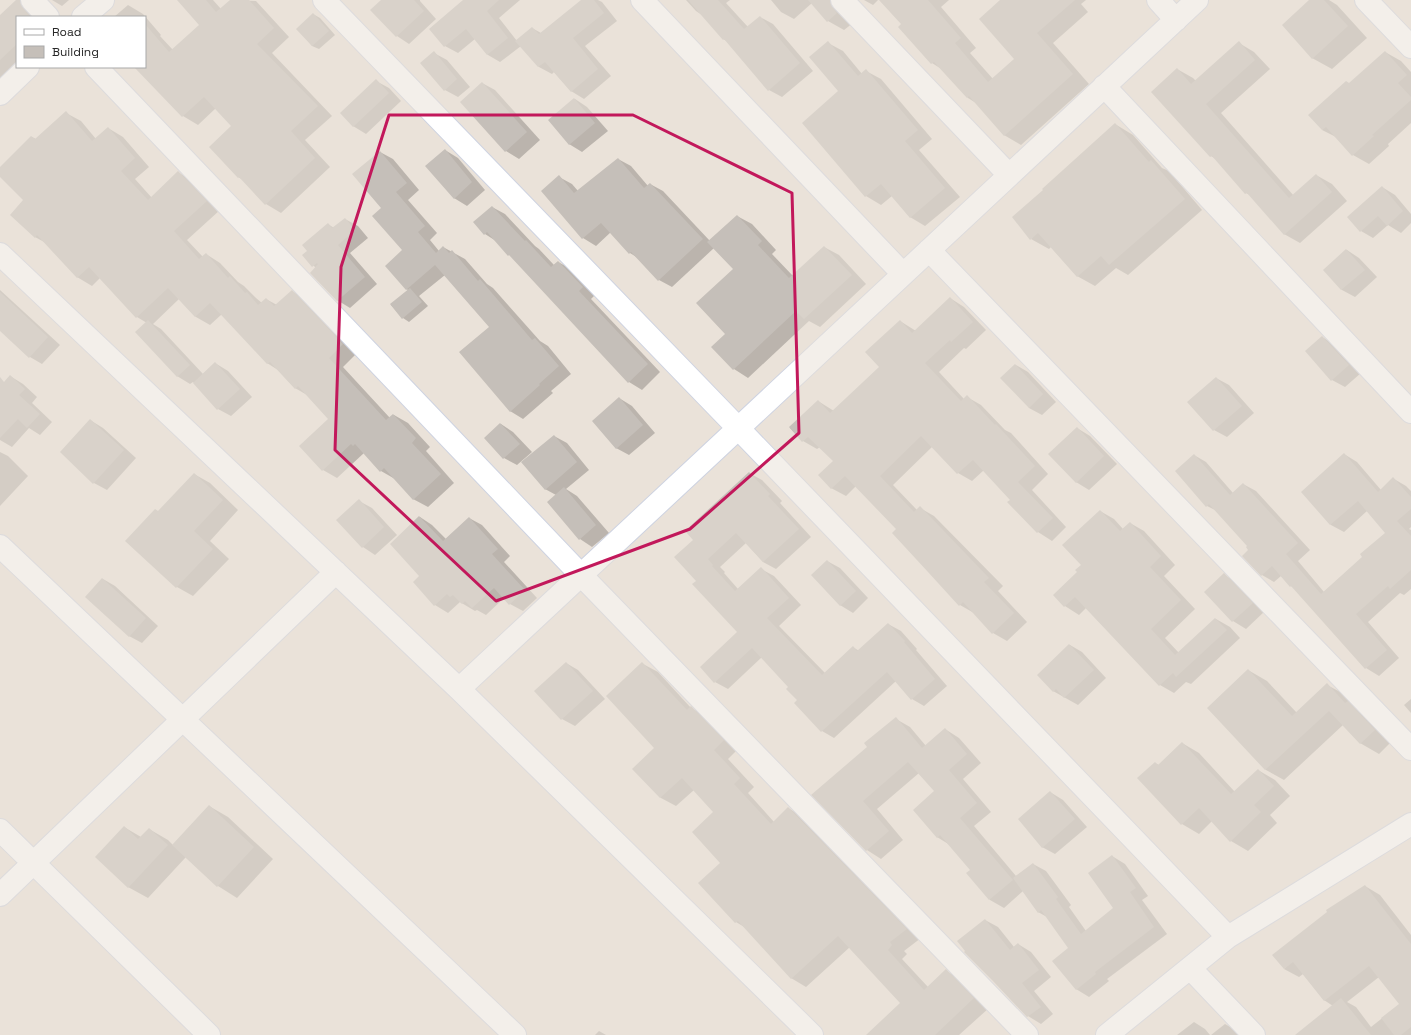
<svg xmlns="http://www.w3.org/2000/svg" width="1411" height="1035" font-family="'Space Grotesk',sans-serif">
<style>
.shadow{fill:#0003;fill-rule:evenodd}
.building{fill:#c5bfb9}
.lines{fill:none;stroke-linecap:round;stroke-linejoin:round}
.minor-casing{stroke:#ced3e1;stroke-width:24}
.minor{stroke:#fff;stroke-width:22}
.marked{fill:none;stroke:#c2185b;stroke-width:3;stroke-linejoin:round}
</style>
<rect width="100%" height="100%" fill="#eae2d9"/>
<path class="shadow" d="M18 0H24L36 17H17V64L0 79V16Z
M52 0H69L62 6Z
M179 0H213L221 9 231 0 256 1 289 37 272 53 332 116 305 140 330 167 281 213 266 204 245 181 238 177 233 126 216 108 198 125 183 116 136 67H145V17H114L128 5 143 14 161 35 160 36 173 50 200 25Z
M383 0H420V1L436 19 409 44 397 36Z
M464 0H520L499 18 517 41 532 28 541 33 583 0H598L602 2 617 21 585 46 611 76 584 99 571 91 554 72 552 74 539 67 521 46 500 62 488 55 475 39 458 53 445 46 430 29Z
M686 0H730L726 3 748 27 760 17 773 24 813 71 782 97 769 90 727 41 723 39 702 15 696 11Z
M771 0H850L853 23 844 30 828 21 812 3 794 19 781 12Z
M864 0H878L873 5Z
M880 0H949L941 7 976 48 970 53 993 79 1015 59 1002 0H1086L1081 4 1088 12 1053 43 1089 84 1021 145 1004 135 976 103 968 98 943 70 932 63 902 24Z
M1311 0H1329L1337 5 1367 38 1332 69 1312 58Z
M313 14 320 18 335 35 319 49 312 46 298 29Z
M828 43 843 51 862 74 866 71 881 79 932 139 919 150 960 197 925 226 910 217 892 196 881 205 866 196 804 123 840 91Z
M1239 43 1254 52 1270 69 1221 113 1294 196 1316 175 1332 184 1347 201 1300 243 1284 234 1252 196 1246 193 1216 159 1211 156 1177 69 1193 78 1196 81Z
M1385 52 1401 61 1411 72V123L1388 144 1389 146 1369 164 1353 155 1338 138 1322 130 1350 84Z
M434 53 447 60 470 87 458 97 445 90Z
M376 81 389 88 401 101 366 134 353 126Z
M482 83 495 90 540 140 519 159 506 151 461 102Z
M575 99 587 107 608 131 582 152 569 144Z
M66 113 81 121 96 139 108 128 123 137 149 167 135 179 152 198 179 173 193 181 220 210 187 240 203 257 206 254 220 263 238 282 244 286 256 298 262 303 266 299 277 305 292 291 306 300 357 353 343 367 390 418 394 415 408 423 430 447 426 451 454 483 428 507 413 499 395 479 381 471 364 453 337 478 323 470 329 419 307 395 295 388 278 370 267 363 222 314 210 325 196 317 179 299 153 324 161 329 203 374 215 363 228 371 252 397 231 416 218 409 193 382 190 384 177 376 147 323 137 317 100 278 92 286 77 277 46 243 35 237 25 200 0 175V168L32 137 36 139Z
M1115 124 1133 135 1162 168 1169 171 1202 210 1128 275 1116 268 1095 286 1077 276 1051 247 1049 249 1031 239Z
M445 150 458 158 485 190 467 206 454 198Z
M380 152 393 159 419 190 408 200 437 233 430 240 439 251 443 247 465 259 487 284 493 288 540 341 548 346 571 374 551 391 553 393 523 419 510 411 490 327 445 275 419 296 428 306 409 322 403 318 391 305 408 290 406 289 404 250 382 208Z
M618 159 631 166 648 186 650 184 663 191 710 241 737 216 752 224 776 250 772 254 793 276 824 247 839 255 866 284 820 327 809 321 748 378 734 369 727 334 734 269 714 248 672 287 659 280 638 258 630 253 611 232 596 246 583 238 559 177 572 184 578 191Z
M1382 187 1395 195 1411 214V223L1401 233 1388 225 1373 238 1361 231Z
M492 207 505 214 535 246 539 249 554 265 558 262 571 269 595 295 591 299 660 372 642 390 629 382 513 257 496 241 485 234Z
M345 219 358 226 368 238 350 253 377 284 350 308 337 300 316 268 303 255 308 251 328 224 334 228Z
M1347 250 1359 258 1377 277 1355 297 1342 290 1324 270Z
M0 290 60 345 42 364 30 357 0 329Z
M950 298 964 307 986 330 966 349 964 348 939 372 964 399 967 397 981 405 1005 430 1011 433 1048 474 1032 490 1066 527 1052 541 1038 532 1011 500 984 470 972 481 958 473 933 446 893 485 917 510 920 508 934 516 1003 586 998 591 1027 622 1007 641 993 633 974 613 960 605 893 533 897 529 856 486 846 496 831 488 834 461 820 447 817 449 803 441 790 428 818 401 834 411 880 367 900 321 916 331Z
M1322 337 1335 345 1361 373 1345 387 1332 380Z
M1016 365 1028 372 1056 402 1042 415 1029 408Z
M10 376 23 384 37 397 32 403 52 422 40 435 29 428 12 447 0 440V388Z
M1216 378 1229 385 1254 413 1227 437 1214 430Z
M619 398 632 406 655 433 629 455 616 448Z
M90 420 103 428 136 458 107 490 94 483Z
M501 424 513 432 532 452 517 465 504 458Z
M1077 428 1090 436 1117 464 1089 490 1076 482Z
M554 436 567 443 589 470 566 489 577 496 609 533 592 547 580 539 556 495 545 489Z
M0 452 8 456 28 476 0 506Z
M1344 454 1357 462 1381 490 1394 479 1406 486 1411 491V527L1409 529 1411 530V589L1404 595 1400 593 1368 622 1399 658 1379 676 1366 668 1296 589 1291 586 1281 576 1274 582 1262 575 1248 546 1219 512 1207 506 1194 455 1206 462 1233 493 1243 484 1256 491 1310 550 1298 561 1324 592 1363 557 1387 533 1367 511 1344 532 1331 525 1302 492Z
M749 473 762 480 782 501 780 503 811 537 776 569 763 562 746 543 720 567 725 572 724 573 738 589 761 569 774 576 801 605 779 626 825 673 853 647 859 651 888 624 901 631 917 649 916 650 947 686 924 706 912 699 896 681 834 738 822 731 798 700 790 687 762 657 728 689 715 682 739 632 697 581 694 540Z
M194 474 210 483 238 510 210 541 229 559 193 596 177 587 159 512Z
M359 501 372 508 397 535 375 555 363 547Z
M1100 511 1114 519 1123 529 1130 523 1144 531 1175 565 1164 576 1195 609 1165 638 1179 653 1216 619 1230 627 1240 638 1191 684 1186 682 1174 693 1160 685 1086 608 1079 615 1065 606 1054 595 1078 572 1082 565Z
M420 517 432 525 446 539 469 518 482 525 510 556 504 562 537 598 523 611 510 604 504 598 486 615 477 610 475 611 460 602 448 613 435 605 414 582 421 576Z
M827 561 840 568 868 598 853 613 840 605Z
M1224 575 1237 582 1265 611 1246 629 1233 621 1206 592Z
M103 579 115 586 158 626 142 643 129 636Z
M1070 645 1082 652 1106 678 1078 705 1053 691Z
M566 663 578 670 605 699 575 726 562 719Z
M643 664 658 672 691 708 706 716 738 749 728 759 754 787 748 793 774 822 788 808 803 817 921 938 904 951 907 954 902 959 928 987 946 971 961 979 989 1008 959 1035H867L901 1003 850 947 806 987 791 978 746 928 736 922 721 863 715 812 694 790 676 806 661 798 634 769 655 748Z
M1248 670 1267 681 1297 713 1327 685 1346 695 1392 741 1379 754 1360 743 1343 725 1284 780 1266 770 1208 708Z
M1411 699V713L1404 705Z
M896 719 910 727 926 746 945 729 959 738 981 763 963 779 991 812 974 826 1016 876 1033 864 1046 871 1071 905 1069 907 1086 931 1115 908 1112 856 1125 864 1148 896 1142 900 1167 934 1107 979 1109 981 1089 997 1076 989 1069 948 1047 917 1038 912 1023 891 1004 908 990 900 972 870 950 845 937 837 935 791 919 773 877 809 903 840 881 859 867 850 813 795 869 747Z
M1182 743 1199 753 1235 792 1258 770 1275 780 1290 796 1270 815 1277 823 1248 851 1231 841 1212 821 1199 834 1182 824 1155 763 1159 765Z
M1050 792 1063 800 1087 827 1055 854 1042 847Z
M209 806 228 817 273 859 237 898 218 886 186 857 148 898 128 887 124 827 141 837 149 829 168 840 173 845Z
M1365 886 1380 895 1411 935V1035H1302L1333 1006 1324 1000 1303 974 1299 977 1284 969ZM1379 977 1400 1004 1371 1027 1356 1007 1347 1002Z
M985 920 998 927 1014 947 1018 944 1031 952 1051 977 1034 991 1053 1014 1041 1024 1028 1016 967 952Z
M1194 1022 1205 1029 1210 1035H1177Z
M1225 1024 1237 1031 1240 1035H1211Z
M599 1031 606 1035H595Z"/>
<path class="building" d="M16 0H20L23 8 31 17H17V44L0 60V15Z
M177 0H206L216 12 230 0H249L274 28 257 44 318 106 291 131 315 158 265 205 239 177 238 178 209 147 231 126 204 97 182 117 134 67H145V24L169 52 199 25Z
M381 0H414L424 11 396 37 370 10Z
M463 0H499L487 11 508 38 487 55 466 29 444 47 429 29Z
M581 0H594L604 13 573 38 598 69 571 92 545 62 538 67 515 41 532 27 539 34Z
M688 0H718L744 29 760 16 800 63 768 91 724 39 723 40Z
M808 0H830L833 8 837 13 827 22Z
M879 0H928L961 38 955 43 988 82 1014 59 979 19 1000 0H1075L1037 33 1073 74 1004 136 969 96 967 98 934 62 931 64 898 27 901 24Z
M1309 0H1324L1348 26 1312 59 1282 25Z
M313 13 329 31 312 46 296 29Z
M828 41 858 76 866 69 918 130 905 141 945 188 910 218 881 184 865 197 802 123 838 91 809 57Z
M1239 41 1255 60 1206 104 1289 198 1316 174 1332 192 1284 235 1247 193 1245 194 1212 156 1210 157 1151 92 1177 68 1191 84Z
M434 51 457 79 444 91 420 63Z
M1385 51 1407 75 1398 83 1411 97V100L1372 135 1374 136 1352 156 1326 127 1322 130 1308 115 1346 81 1349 83Z
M376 79 389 93 353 127 340 113Z
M482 82 527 132 505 152 460 102Z
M574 98 595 123 569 145 548 120Z
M66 111 92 141 108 127 135 158 121 171 148 200 178 171 207 201 174 231 199 259 206 253 228 278 230 276 245 293 247 292 258 305 266 298 274 306 292 290 343 344 329 358 386 420 393 414 416 438 412 443 441 474 413 500 384 468 380 472 355 444 353 446 351 444 322 471 299 446 328 419 298 386 295 389 270 362 267 364 210 303 195 317 168 288 136 318 89 267 77 278 37 235 35 238 10 215 23 200 0 177V167L31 136 35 139Z
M1115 123 1149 162 1151 160 1185 199 1109 265 1101 256 1077 277 1038 233 1030 240 1012 217 1043 190 1042 189Z
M445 149 472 182 454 199 425 166Z
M380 151 407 183 396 192 425 226 418 232 436 253 443 246 449 253 452 250 478 281 480 279 532 340 535 338 559 366 539 384 540 385 510 412 459 352 489 327 435 265 406 290 385 266 402 250 372 216 381 208 352 174Z
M618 158 644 188 650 183 703 239 658 281 631 252 629 254 601 223 582 239 541 191 559 175 574 193Z
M1382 186 1403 211 1387 226 1378 216 1360 232 1347 217Z
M492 206 525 241 526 240 551 267 558 261 583 287 579 291 648 364 628 383 509 255 508 256 487 232 484 235 473 222Z
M737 215 762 241 758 245 789 278 824 246 852 275 804 319 796 311 733 370 711 347 725 334 696 303 733 269 707 242Z
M345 218 355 230 338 245 365 277 337 301 310 273 318 264 317 263 312 267 302 255 307 251 302 245 328 223 332 228Z
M1346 249 1365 270 1341 290 1323 270Z
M410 288 422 302 402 319 390 304Z
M0 292 48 337 29 358 0 331Z
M950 297 973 322 951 342 950 340 925 363 961 401 967 395 995 425 996 424 1035 466 1018 482 1053 518 1037 533 1007 502 1010 500 973 460 957 474 921 436 880 476 914 512 920 506 989 578 984 582 1014 613 992 634 963 602 959 606 928 572 892 533 896 529 845 476 831 489 818 475 833 461 808 437 802 442 789 427 818 400 830 413 879 367 865 352 900 320 912 333Z
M148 320 190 365 177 377 135 332Z
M1322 336 1349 365 1331 381 1305 351Z
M215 362 240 389 217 410 193 383Z
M1015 364 1043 394 1029 408 1000 378Z
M10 375 25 389 19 395 40 414 27 428 18 419 0 438V377L4 382Z
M1216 377 1242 406 1213 431 1187 402Z
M619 397 643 425 616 449 592 421Z
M90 419 124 450 93 484 60 452Z
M500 423 520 444 503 459 484 438Z
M1077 427 1104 456 1076 483 1048 454Z
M554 435 577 462 545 490 521 462Z
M1344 453 1378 492 1393 477 1411 497V509L1397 521 1411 536V570L1390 589 1388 586 1356 614 1387 650 1365 669 1291 586 1290 587 1272 566 1261 576 1242 556 1248 550 1246 547 1247 546 1209 504 1206 507 1175 471 1194 454 1230 495 1243 483 1298 543 1286 554 1321 594 1362 557 1360 554 1385 533 1358 501 1330 525 1301 492Z
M749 472 770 494 768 496 799 529 763 562 736 533 708 559 713 565 712 566 735 591 761 567 789 598 767 618 822 675 853 646 857 651 888 623 905 641 904 642 935 679 911 700 887 672 821 732 794 703 797 700 786 689 788 687 752 648 714 683 700 667 737 632 692 584 696 581 674 557 693 540 685 531Z
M194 473 223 500 194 531 213 549 176 588 125 541 155 509 158 511Z
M564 487 596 525 579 540 547 502Z
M359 499 384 527 362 548 336 520Z
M1100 510 1120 531 1130 522 1161 556 1150 567 1181 600 1151 629 1175 655 1215 618 1227 630 1176 677 1173 673 1159 686 1075 597 1064 607 1053 595 1077 572 1075 570 1081 565 1062 545Z
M419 516 443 541 469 517 498 549 492 554 525 590 509 605 494 588 472 608 465 601 462 604 453 595 450 597 447 594 434 606 413 582 419 576 390 544Z
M827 560 856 591 840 606 811 575Z
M1224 573 1253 603 1232 622 1204 592Z
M102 578 146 618 129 637 85 597Z
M1069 644 1094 670 1064 698 1056 689 1053 692 1037 675Z
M566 662 593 691 561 720 534 691Z
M642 662 687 710 691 706 724 740 714 750 740 778 734 784 771 824 788 807 907 929 890 942 892 945 888 950 924 990 946 969 974 998 935 1035H866L900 1003 838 936 791 979 738 921 735 923 698 883 720 863 692 832 713 812 682 778 660 798 632 769 654 748 606 696Z
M1248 669 1292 716 1327 683 1345 703 1348 701 1375 730 1360 744 1329 711 1265 770 1207 708Z
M896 717 922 748 945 728 967 754 949 770 977 803 960 818 1013 880 989 900 966 873 970 870 940 835 937 838 913 810 934 791 908 762 863 801 889 831 866 851 811 795 867 747 864 743Z
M1182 742 1231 794 1258 769 1274 786 1254 805 1261 812 1230 842 1199 808 1181 825 1137 778 1155 762 1158 765Z
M1050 791 1075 819 1042 848 1018 819Z
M209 805 254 847 217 887 172 845Z
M124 826 138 839 149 828 168 845 128 888 95 857Z
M1112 855 1136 888 1130 892 1154 927 1095 972 1096 974 1076 990 1052 961 1068 948 1041 910 1038 913 1013 878 1033 863 1058 897 1056 899 1081 934 1113 908 1088 873Z
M1365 885 1411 944V1027L1401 1035H1394L1381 1018 1399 1004 1369 966 1324 1001 1293 962 1284 969 1272 955 1327 912 1326 910Z
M985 919 1010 950 1018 943 1039 970 1022 983 1041 1007 1027 1017 993 981 964 952 965 951 957 941Z
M1341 998 1371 1035H1295Z"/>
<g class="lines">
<defs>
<path id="minor" d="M32 0 48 17
M324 0 738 428 1228 937
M642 0 903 274
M842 0 1009 175
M1158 0 1176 20
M1366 0 1411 47
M83 17 103 0
M96 67 581 575 1027 1035
M1104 86 1411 412
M0 94 28 67
M929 250 1411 749
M0 254 459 689 812 1035
M0 546 515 1035
M459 689 1197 0
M0 830 209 1035
M0 895 336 572
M1190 968 1254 1035
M1107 1035 1228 937 1411 824"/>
</defs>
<use href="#minor" class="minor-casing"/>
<use href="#minor" class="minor"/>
</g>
<path d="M0 0H1411V1035H0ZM389 115H633L792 193 799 433 690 529 496 601 335 450 341 267Z" fill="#eae2d9" fill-opacity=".55" fill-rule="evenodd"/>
<path class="marked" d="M389 115H633L792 193 799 433 690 529 496 601 335 450 341 267Z"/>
<rect x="16" y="16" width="130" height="52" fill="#ffffff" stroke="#a9a9a9"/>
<rect x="24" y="29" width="20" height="6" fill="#ffffff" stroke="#a9a9a9"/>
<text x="52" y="36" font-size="12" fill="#272727">Road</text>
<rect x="24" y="46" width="20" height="12" fill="#c5bfb9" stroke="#a9a9a9"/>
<text x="52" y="56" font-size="12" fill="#272727">Building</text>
</svg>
